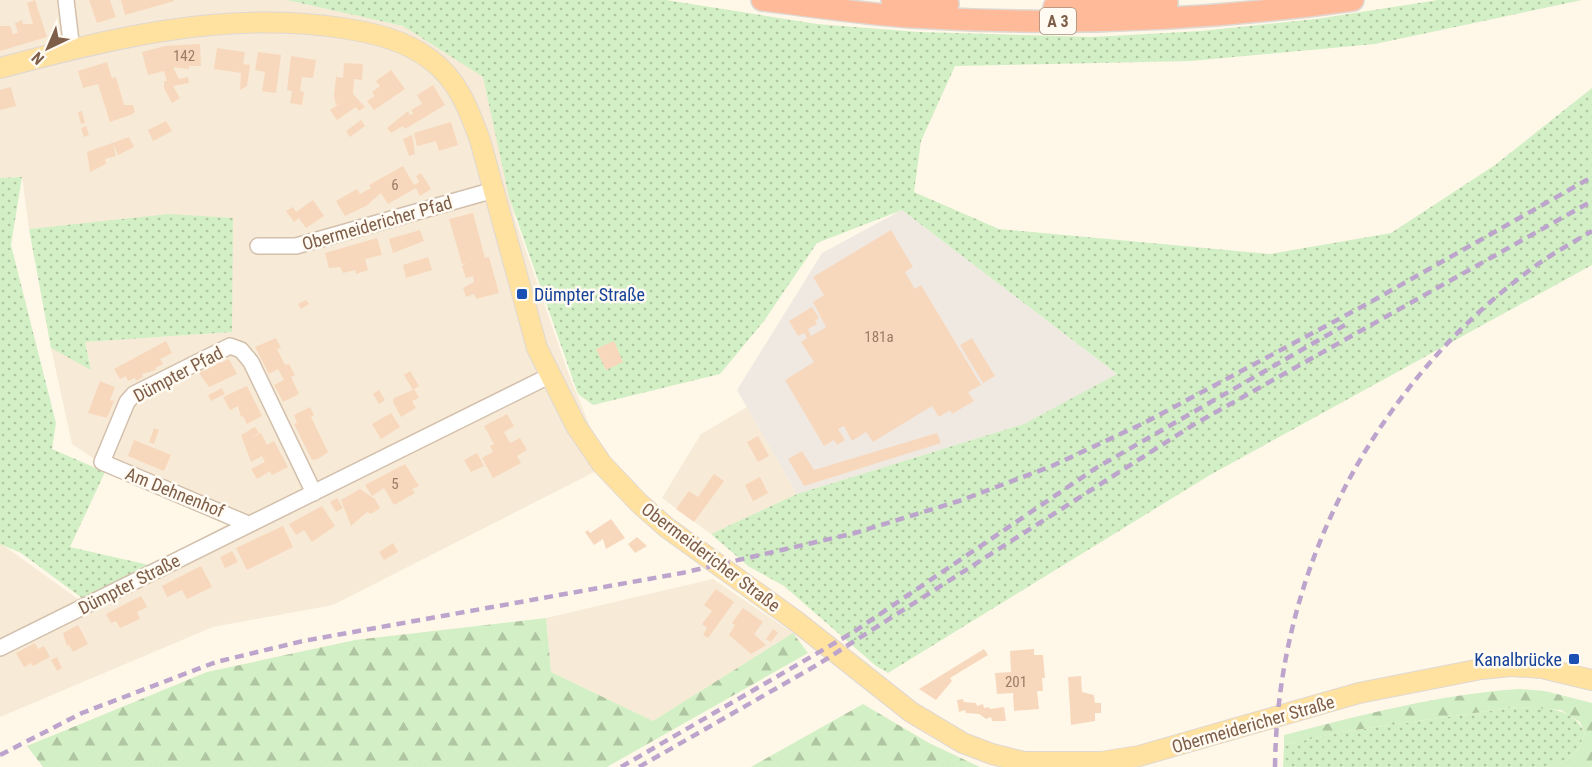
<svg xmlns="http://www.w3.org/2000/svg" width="1592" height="767" font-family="'Roboto Condensed',sans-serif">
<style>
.residential{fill:#f7ead6}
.industrial{fill:#f0e9e2}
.green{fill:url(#green-dots)}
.forest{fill:url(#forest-firs)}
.building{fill:#f8d8bd}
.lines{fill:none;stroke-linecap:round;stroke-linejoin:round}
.minor-casing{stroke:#d3c0ac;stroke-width:18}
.major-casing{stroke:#e0d8d3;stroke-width:22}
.highway-casing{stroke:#e0d8d3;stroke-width:24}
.minor{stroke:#fff;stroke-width:15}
.major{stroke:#ffe1a0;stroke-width:20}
.highway{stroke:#ffba9a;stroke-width:21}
.rail{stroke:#bca4cc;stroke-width:4.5;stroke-dasharray:9 6;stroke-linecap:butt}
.transit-dot{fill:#1a4fb4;stroke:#fffbf2;stroke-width:2}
.labels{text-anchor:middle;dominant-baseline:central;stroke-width:5;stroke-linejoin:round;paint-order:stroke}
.number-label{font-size:15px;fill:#9c7c65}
.shield{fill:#fffbf2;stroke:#a58d7b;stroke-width:1.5}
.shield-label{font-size:16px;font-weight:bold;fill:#7e5e48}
.street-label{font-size:18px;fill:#7e5e48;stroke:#fffbf2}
.transit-label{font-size:18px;fill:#164399;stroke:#fffbf2;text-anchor:start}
</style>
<defs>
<pattern id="green-dots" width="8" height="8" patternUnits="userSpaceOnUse" patternTransform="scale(1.5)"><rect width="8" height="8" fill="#d3efc5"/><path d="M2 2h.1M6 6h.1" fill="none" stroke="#b0c5a2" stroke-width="1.8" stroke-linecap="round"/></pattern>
<pattern id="forest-firs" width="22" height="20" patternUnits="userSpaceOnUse" patternTransform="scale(1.5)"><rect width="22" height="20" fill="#d3efc5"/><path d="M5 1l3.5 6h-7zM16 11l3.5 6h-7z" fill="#b0c5a2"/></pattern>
</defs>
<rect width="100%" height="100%" fill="#fff8e9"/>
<path class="residential" d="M0 0H287L403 26 483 77 515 219 567 370 606 466 333 605 213 627 0 717V543L78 599 153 565 233 521 109 469 72 444 51 348 91 369 85 342 232 332 169 215 29 229 22 177 0 178Z
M747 407 797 494 711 534 662 498 701 434Z
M713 579 793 633 653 721 551 672 546 618Z"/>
<path class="industrial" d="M902 210 1118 375 1024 424 797 494 737 390 822 253Z"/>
<path class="green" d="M287 0H666L817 24 918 32 1092 37 1201 31 1316 19 1438 0H1582L1375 44 1191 61 955 66 921 141 914 192 999 229 1270 254 1391 233 1495 165 1592 88V265L1210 475 888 673 876 666 784 586 748 566 711 534 797 494 1024 424 1117 374 902 210 817 243 764 321 720 374 593 405 578 394 509 197 483 77 403 26Z
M22 177 11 245 56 423 52 449 105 472 70 547 149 565 82 598 21 553 0 544V178Z
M169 214 233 218 232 332 85 342 91 370 51 348 29 229Z
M1517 707C1544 709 1572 705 1585 733 1576 757 1568 763 1543 767H1283L1284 745 1341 732Z"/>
<path class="forest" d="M546 618 551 672 653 721 793 633 808 653 607 767H43L27 746 207 672 355 640Z
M1520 689 1545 691 1592 703V767H1543C1568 763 1576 757 1585 733L1580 722 1561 710 1517 707 1341 732 1284 745V735C1362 715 1440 694 1520 689Z
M863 704 929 743 980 767H751Z"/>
<path class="building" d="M35 0 47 37 0 51V26H10L13 34 18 33 15 23 22 20 23 24H33L27 3Z
M89 0H110L116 17 97 23Z
M121 0H174V1L125 15Z
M200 44 201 66H189V69L173 67 179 79 188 77 189 83 173 86 180 98 172 103 164 88V81H167L164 71 148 75 142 52 165 46Z
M217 48 245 52 243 64 250 65 247 86 240 90 241 73 214 69Z
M258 52 281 55 276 93 262 91 265 72 255 70Z
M291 56 316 60 313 78 302 77 300 91 304 92 302 105 290 103 292 91 287 90Z
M107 62 112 78 116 77 124 105H133L135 111 133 114 110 122 98 84 83 88 78 71Z
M344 63 363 64 362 80 354 79 353 94 365 107 359 111 356 107 337 120 330 110 342 102 336 105 334 96 336 77 343 78Z
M391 70 405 89 374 110 367 101 375 96 372 92 380 86 376 81Z
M433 85 445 105 405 129 403 126 391 133 387 128 408 111 410 115 413 114 411 110 422 104 417 95Z
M11 87 16 106 0 110V90Z
M82 111 85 123 81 124 78 112Z
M361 120 365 126 350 137 346 131Z
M166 121 172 131 153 141 148 130Z
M451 122 458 145 439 151 436 141 417 146 414 133Z
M86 126 89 135 84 137 81 128Z
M412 135 415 154 409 156 403 139Z
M129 137 134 147 118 155 113 144 116 156 105 159 106 164 90 172 87 152Z
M403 166 414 185 419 182 416 176 421 173 431 189 420 196 416 188 388 204 381 193 366 206 345 216 336 201 357 189 360 194 371 188 369 185Z
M313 200 324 216 306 228 299 218 294 222 286 211 293 207 296 212Z
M473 213 485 258 489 257 499 293 476 299 474 294 466 297 463 288 474 282 473 276 466 278 462 266 466 263 462 264 449 219Z
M420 230 424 241 393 253 389 239Z
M891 230 913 267 905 272 915 289 921 285 981 385 968 392 974 401 952 414 950 410 939 417 932 406 873 442 866 432 852 441 844 426 838 429 845 440 837 445 834 440 824 446 785 380 814 362 801 342 807 338 804 333 798 336 789 321 812 307 819 318 815 321 817 324 808 329 811 336 826 327 813 302 824 295 813 277Z
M377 238 382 255 365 259 368 270 356 274 355 270 343 273 340 267 329 268 325 253Z
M428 257 432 270 406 278 403 265Z
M306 300 309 304 301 309 298 304Z
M276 338 281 348 277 349 285 365 289 364 295 375 291 377 299 394 283 402 274 385 284 380 278 369 269 374 255 347Z
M972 338 995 376 983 383 960 345Z
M166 341 172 353 160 359 163 364 155 368 156 370 142 374 143 377 136 381 135 378 128 381 126 376 120 379 114 369Z
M614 341 623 362 606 370 596 349Z
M229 359 237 374 209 387 199 373 216 365V361L220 363Z
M410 371 419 386 414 389 419 398 412 401 416 408 401 417 393 402 394 398 413 390 404 375Z
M100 381 115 387 110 400 114 401 107 418 88 413Z
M247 386 262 416 247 424 243 416 241 417 238 406 230 410 223 397Z
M222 388 225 394 211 401 208 395Z
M379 390 385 400 379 404 373 394Z
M310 407 314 415 311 417 328 452 318 459 312 460 294 424 297 423 294 415Z
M391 413 400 427 381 439 372 424Z
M507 414 514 426 504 432 510 443 520 438 527 450 517 456 521 463 493 478 482 458 493 452 490 446 494 444 484 426Z
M255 427 259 433 250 438 261 433 267 445 274 441 288 467 272 475 270 471 257 479 251 469 265 462 262 456 251 462 241 435Z
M154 428 159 430 154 444 149 442Z
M937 433 941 443 804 486 788 459 802 451 814 470Z
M758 436 769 456 758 462 747 442Z
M134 440 171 455 164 471 128 456Z
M477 453 484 466 471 472 464 460Z
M405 464 419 486 412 489 415 493 394 505 384 488 372 496 365 485Z
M714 474 724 481 694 522 676 509 689 491 698 497Z
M760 477 768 493 753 501 745 485Z
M360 489 375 499 380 508 371 514 367 512 351 526 341 500Z
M337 498 343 508 336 512 330 502Z
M322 506 335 526 312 542 304 530 296 535 289 524Z
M611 519 625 538 606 549 603 539 594 545 585 532 588 530 590 533Z
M283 526 293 547 247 570 236 548Z
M637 537 647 546 635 553 628 544Z
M393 543 398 552 384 560 379 552Z
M232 551 238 562 225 568 220 557Z
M201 566 212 587 187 599 182 590 167 597 162 586Z
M716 589 734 602 708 638 703 635 707 628 702 624 712 611 704 605Z
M141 596 147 607 137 612 140 619 120 628 116 621 111 623 106 614Z
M743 608 763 622 754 634 766 645 751 654 729 635 735 625 732 623Z
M78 625 88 644 73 652 69 645 67 646 63 633Z
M773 629 778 633 771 642 766 639Z
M35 643 38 649 44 646 50 657 33 666 31 663 24 667 16 653Z
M984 649 988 655 950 678 952 681 936 700 919 689Z
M1034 649V655H1043L1045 678H1042L1043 691H1037L1039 709 1014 711 1013 693 997 694 995 673 1011 672 1010 651Z
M57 657 62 668 57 671 51 660Z
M1081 676 1082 692 1094 695 1095 703H1101V713H1095V721L1071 725 1068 677Z
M963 699 964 702 976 703 977 706 983 704 984 708 989 707 990 709 1004 707 1006 721H992L991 717 986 719 979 714 966 713 965 710 959 712 957 700Z"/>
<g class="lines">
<defs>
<path id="minor" d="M66 0 72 50
M258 246H296L494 190
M248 524 102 462 127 402 134 394 230 346 241 350 251 362 314 493
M0 648 549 376"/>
<path id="major" d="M0 68C112 38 226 10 342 28 374 33 405 40 431 60 458 80 469 110 480 140L537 348 576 426 602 464 639 503 666 527 796 621 911 712 963 743 992 754 1024 762H1101L1139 756 1359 693 1481 669 1511 666 1542 668 1592 680"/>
<path id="highway" d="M762 0C812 6 862 14 912 17 1059 26 1207 21 1353 0
M892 0 948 4
M1054 7 1167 3"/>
</defs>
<use href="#minor" class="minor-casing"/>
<use href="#major" class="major-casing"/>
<use href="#highway" class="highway-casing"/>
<use href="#minor" class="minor"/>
<use href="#major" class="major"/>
<use href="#highway" class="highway"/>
<path class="rail" d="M0 755 82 713 216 662 303 641 682 573 855 533 959 501 1052 466 1144 423 1367 304 1592 177
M621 767 852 633 1096 468 1345 325
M639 767 817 665 1193 425 1592 201
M1275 767C1277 567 1376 381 1538 264 1555 252 1574 242 1592 231"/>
</g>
<g class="transit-dot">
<rect x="516" y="288" width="12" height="12" rx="3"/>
<rect x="1568" y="653" width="12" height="12" rx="3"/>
</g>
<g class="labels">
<g class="number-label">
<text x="184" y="56">142</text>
<text x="395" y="185">6</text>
<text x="879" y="337">181a</text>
<text x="395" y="484">5</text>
<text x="1016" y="682">201</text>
</g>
<rect class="shield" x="1040" y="8" width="36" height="26" rx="4.5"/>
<g class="shield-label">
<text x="1058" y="21">A 3</text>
</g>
<g class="street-label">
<text transform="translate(377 223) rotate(-16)">Obermeidericher Pfad</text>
<text transform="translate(178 374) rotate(-28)">Dümpter Pfad</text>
<text transform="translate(175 492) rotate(22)">Am Dehnenhof</text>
<text transform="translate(711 557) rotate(37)">Obermeidericher Straße</text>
<text transform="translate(129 584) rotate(-27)">Dümpter Straße</text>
<text transform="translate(1253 724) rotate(-16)">Obermeidericher Straße</text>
</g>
<g class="transit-label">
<text x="534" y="294">Dümpter Straße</text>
<text x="1562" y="659" text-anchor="end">Kanalbrücke</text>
</g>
</g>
<g transform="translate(48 48) rotate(224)" stroke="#fffbf2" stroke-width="4.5" paint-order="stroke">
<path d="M0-4.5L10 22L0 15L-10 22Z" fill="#7e5e48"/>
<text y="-9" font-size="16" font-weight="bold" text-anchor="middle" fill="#7e5e48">N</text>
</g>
</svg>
